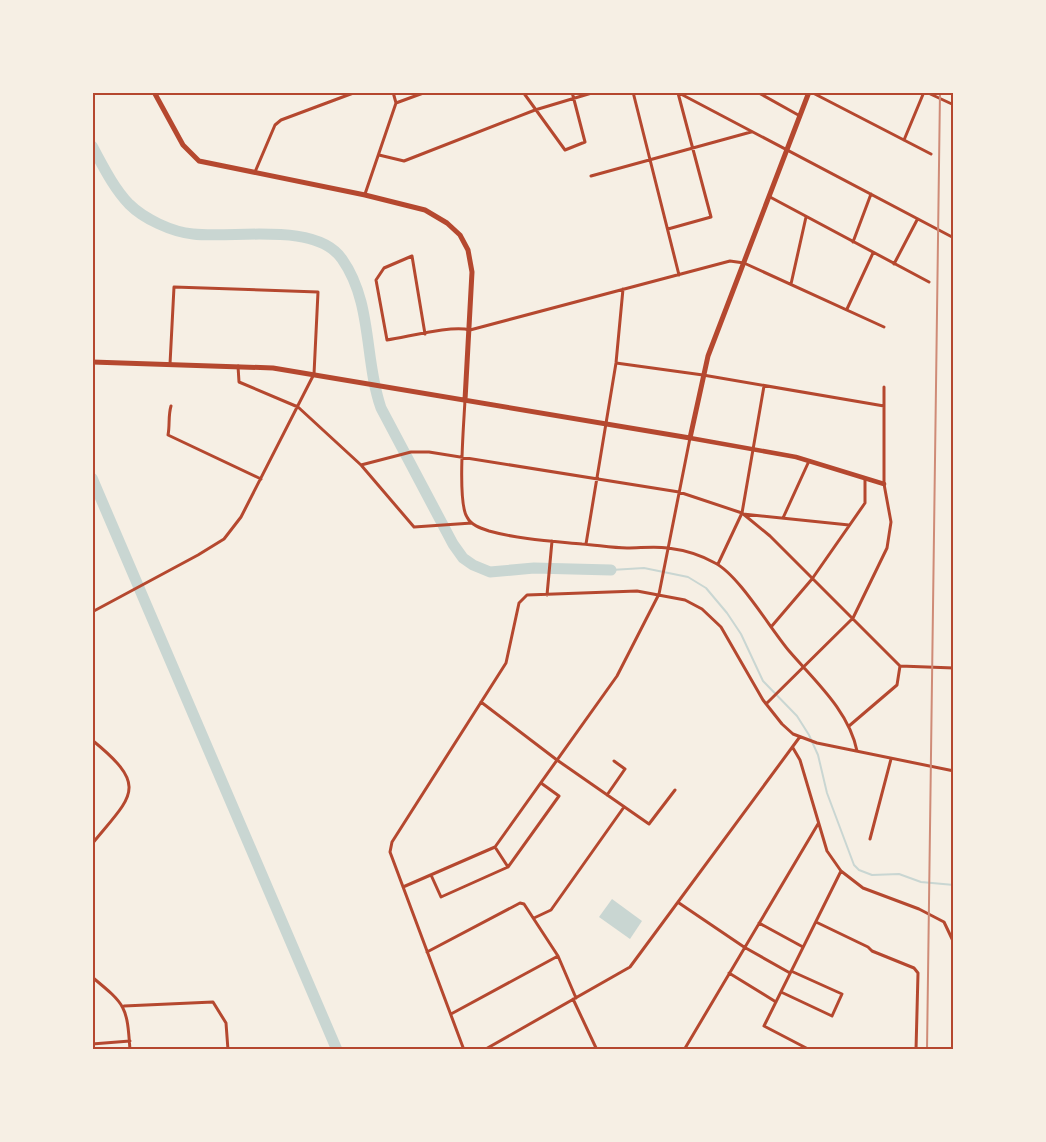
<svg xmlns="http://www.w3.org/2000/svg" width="1046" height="1142" font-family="Jost,sans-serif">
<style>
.water{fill:#c9d6d2}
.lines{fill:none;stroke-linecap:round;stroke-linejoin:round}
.stream{stroke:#c9d6d2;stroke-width:2}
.river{stroke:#c9d6d2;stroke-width:11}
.minor{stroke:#b5482f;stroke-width:3}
.secondary{stroke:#b5482f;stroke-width:4.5}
.primary{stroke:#b5482f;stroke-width:5}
.rail{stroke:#cf8b77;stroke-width:2}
.neatline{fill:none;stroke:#b5482f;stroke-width:2}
</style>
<rect width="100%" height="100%" fill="#f6efe4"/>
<path class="water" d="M612 899 642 921 630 939 599 917Z"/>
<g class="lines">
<path class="stream" d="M611 570 644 568 688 577 706 588 727 613 741 634 763 681 797 716 809 735 818 755 827 793 854 865 859 870 872 875 899 874 921 882 954 885"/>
<path class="river" d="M92 146C103 166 113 187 129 204 144 219 172 232 193 234 233 239 316 221 342 259 373 303 364 360 381 408L453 544 463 558 473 565 490 572 534 568 611 570
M92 478 337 1050"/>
<path class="minor" d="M523 92 565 150 585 142 572 92
M633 92 679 275
M677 92 954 238
M757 92 800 116
M811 92 931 154
M926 92 954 105
M396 103 426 92
M904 140 924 92
M379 155 404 161 535 110 595 92
M255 172 275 125 281 120 356 92
M591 176 751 132
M365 194 396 103 393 92
M770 197 929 282
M668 229 711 217 678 93
M853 242 871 194
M894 264 917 220
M791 284 806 217
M954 302V324
M847 309 873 253
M425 334 412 256 384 268 376 280 387 340C408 337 451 325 470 330L730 261 744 263 884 327
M616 363 703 375 884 406
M238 366 239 382 298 407 361 465 414 527 472 523
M465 400C464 422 457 502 467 517 471 525 480 528 489 531 518 539 551 541 582 544 597 545 612 548 627 548 641 548 654 546 668 548 684 550 701 555 715 563 739 575 771 630 790 652 815 681 849 711 857 751
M171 406C168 416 170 425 168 435L261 479
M361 465 411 452H429L679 492 742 513 770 536 900 666 954 668
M743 514 849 525
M783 518 809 461
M586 544 616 363 623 289
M718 564 742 513 764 386
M547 595 552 541
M92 612 198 555 224 539 241 517 314 374 318 292 174 287 170 364
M771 627 812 579 865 503V478
M481 702 557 760 649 824 675 790
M766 704 853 618 887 548 891 522 884 484V387
M849 726 897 685 900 666
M92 740C150 787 132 795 92 844
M793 748 800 760 827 851 841 871 863 888 919 909 944 922 954 943
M607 795 625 769 614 761
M870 839 891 759
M495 847 508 867
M431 875 441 897 508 867 559 796 541 783
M403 887 495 847 617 676 659 594 690 438
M679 903 744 947 790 973
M534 918 551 910 624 807
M816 922 868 947 872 951 914 968 918 973 916 1050
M759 923 803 947
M427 952 520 903 524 904 558 956 576 998
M729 973 776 1002
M92 977C126 1005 127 1006 130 1050
M781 992 832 1016 842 994 791 971
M573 999 597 1050
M124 1006 213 1002 226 1023 228 1050
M451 1014 558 956
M92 1044 130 1041
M464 1050 390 852 392 842 506 663 519 603 527 595 637 591 685 600 702 609 721 627 763 700 782 724 793 734 817 743 954 771
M484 1050 630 967 799 738
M684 1050 818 824
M810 1050 764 1026 841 871"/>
<path class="secondary" d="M690 438 796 457 884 484"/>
<path class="primary" d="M154 92 183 145 199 161 365 195 425 210 447 223 460 235 468 250 472 272 465 400
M92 362 273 368 690 438 708 356 809 92"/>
<path class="rail" d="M927 1050 940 92"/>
</g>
<rect width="1046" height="1142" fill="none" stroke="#f6efe4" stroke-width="188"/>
<rect x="94" y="94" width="858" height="954" class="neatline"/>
</svg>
